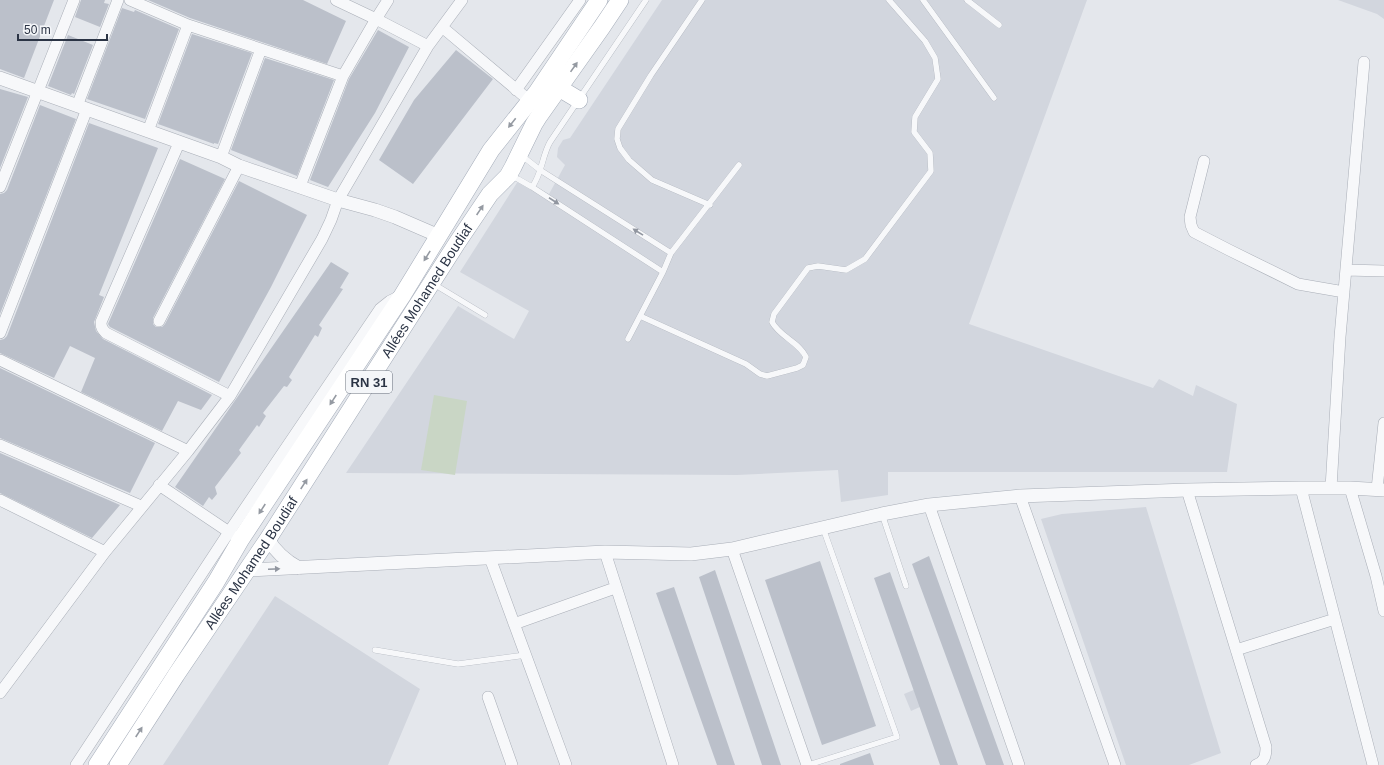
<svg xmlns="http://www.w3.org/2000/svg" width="1384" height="765" font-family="Helvetica,sans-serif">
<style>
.built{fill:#d2d6de}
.green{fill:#c9d6c5}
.building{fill:#bbc0ca}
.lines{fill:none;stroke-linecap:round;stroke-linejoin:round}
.service-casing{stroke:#a9aeb7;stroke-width:6}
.minor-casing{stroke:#a9aeb7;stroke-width:12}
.tertiary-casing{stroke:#a9aeb7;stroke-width:14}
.primary-casing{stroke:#a3abb8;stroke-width:18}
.service{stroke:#f7f8fa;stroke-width:5.5}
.minor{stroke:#f7f8fa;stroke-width:11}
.tertiary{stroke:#f7f8fa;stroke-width:13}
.primary{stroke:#fff;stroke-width:17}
.oneway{fill:#959aa2}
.oneway2{fill:#9196a0}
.labels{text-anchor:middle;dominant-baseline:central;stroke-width:3;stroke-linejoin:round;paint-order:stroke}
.shield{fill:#f4f6f9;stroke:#676e7b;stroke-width:1}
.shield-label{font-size:13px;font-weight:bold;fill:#2b3445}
.street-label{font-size:14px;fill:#2b3445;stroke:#f4f6f9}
</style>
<rect width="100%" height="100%" fill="#e4e7ec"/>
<path class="built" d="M662 0H1087L969 324 1153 388 1159 379 1193 396 1196 385 1237 404 1227 472H888V495L841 502 838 470 737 475 346 473 458 306 514 339 529 311 460 272 520 178 549 194 565 165 557 157 558 148 563 140 570 138Z
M1338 0H1384V19L1377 14Z
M1146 507 1221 753 1189 765H1126L1041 519 1062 514Z
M275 596 420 689 388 765H163Z
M916 689 922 706 911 711 904 694Z"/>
<path class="green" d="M434 395 467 401 455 475 421 470Z"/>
<path class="building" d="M0 0H54L24 78 0 69Z
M81 0H105L104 3 109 4 100 27 75 17Z
M148 0H303L346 21 327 64 190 18Z
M122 8 134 12 135 10 179 29 145 119 87 99Z
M378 30 409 47 375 113 328 187 310 180 349 79Z
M192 34 252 53 218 144 214 143V144L158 124Z
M68 35 93 45 74 94 72 93 71 95 48 86Z
M456 50 493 79 413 184 379 160 414 100Z
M265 58 334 80 297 176 231 150Z
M0 89 28 97 0 168Z
M40 105 76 119 0 314V194L4 193 7 190Z
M89 123 158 148 99 295 104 297 94 322 96 331 103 339 212 395 201 410 178 401 162 431 81 392 95 358 70 346 54 378 0 353V340L4 339 7 336Z
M180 159 225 179 153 318V324L156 327H162L165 324 239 181 307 215 271 287 219 382 110 327 108 324Z
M331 262 349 273 340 288 343 289 319 325 322 328 318 337 315 335 289 377 292 380 287 387 284 386 263 413 266 416 259 427 257 425 239 450 241 453 215 487 217 494 212 500 209 497 203 506 175 487Z
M0 368 155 443 130 493 0 438Z
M0 453 120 505 92 538 0 493Z
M929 556 1004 765H986L912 564Z
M820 561 876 726 822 745 765 580Z
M715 570 781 765H762L699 577Z
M890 572 958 765H940L874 578Z
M674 587 735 765H717L656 593Z
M870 753 874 765H840V764Z"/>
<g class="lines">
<defs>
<path id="service" d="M702 0 651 75 618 129 617 139 620 148 629 160 652 180 710 205
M923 0 994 98
M967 0 999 25
M521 155 540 170 671 253
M510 176 518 179 532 187 663 272
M532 187C542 174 542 156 550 142L646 0
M432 283 485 315
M640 316 746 364 760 374 767 376 797 368 803 365 806 357C799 342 780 337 772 322L774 314 808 268 818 266 846 270 865 259 931 171 930 153 914 132 915 117 938 79 935 58 925 41 889 0
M628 339 663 272 671 253 739 165
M882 514 906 586
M375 650 458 664 526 655
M808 765 897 737 823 528"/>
<path id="minor" d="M130 0 188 25 343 76
M336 0 376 19 428 46
M442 27 530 101
M516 90 580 0
M77 106 118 0
M148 131 188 25
M179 143 101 322C101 327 102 329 106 333L230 396
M221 157 261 49
M1204 161 1190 217 1191 225 1194 232 1229 250 1298 284 1344 292
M300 186 343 76 376 19 388 0
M0 187 74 0
M1346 270 1384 271
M159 321 239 166
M0 333 87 109
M0 360 188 451
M0 445 141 506
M159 485 235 536
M1301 488 1373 765
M1331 488 1340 337 1364 62
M1350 488 1376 576 1384 611
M1377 489 1384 423
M1187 490 1266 747C1266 755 1265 762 1256 765
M1020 496 1115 765
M0 500 105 552
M929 505 1019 765
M732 549 807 765
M605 552 673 765
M490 558 566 765
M514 624 615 588
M1236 650 1335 619
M0 693 105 552 188 451 230 396 322 239 331 220 338 200 428 46 462 0
M488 697 512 765
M76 765 229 532 380 309 390 301 400 296"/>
<path id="tertiary" d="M0 78 221 157 239 166 338 200 375 210 395 217 439 236
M268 539C276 553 286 561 299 568
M248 570 605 552 691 554 732 549 882 514 929 505 1020 496 1187 490 1301 488H1350L1384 490"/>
<g id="primary">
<path d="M559 88 579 100"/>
<path d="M97 765 216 582 241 539 402 296 491 150 537 92 599 0"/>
<path id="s1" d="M118 765 176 675 268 539 457 243 490 194 508 176 513 167 534 124 539 116 602 27 620 0"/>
</g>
</defs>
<use href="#service" class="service-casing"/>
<use href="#minor" class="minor-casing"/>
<use href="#tertiary" class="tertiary-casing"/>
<use href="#primary" class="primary-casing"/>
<use href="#service" class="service"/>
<use href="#minor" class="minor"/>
<use href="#tertiary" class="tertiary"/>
<use href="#primary" class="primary"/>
</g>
<defs><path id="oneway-solid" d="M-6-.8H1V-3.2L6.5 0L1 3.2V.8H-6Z"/></defs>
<g class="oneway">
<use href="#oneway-solid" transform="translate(574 67) rotate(-55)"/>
<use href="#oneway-solid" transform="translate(512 123) rotate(128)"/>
<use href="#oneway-solid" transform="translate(480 210) rotate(-56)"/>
<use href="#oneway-solid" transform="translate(427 256) rotate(122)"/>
<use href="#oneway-solid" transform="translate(333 400) rotate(123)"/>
<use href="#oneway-solid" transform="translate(304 484) rotate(-57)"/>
<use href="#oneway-solid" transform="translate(262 509) rotate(123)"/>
<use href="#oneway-solid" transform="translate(139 732) rotate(-57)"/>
</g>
<g class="oneway2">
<use href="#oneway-solid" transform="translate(554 201) rotate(33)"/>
<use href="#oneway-solid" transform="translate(638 232) rotate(-148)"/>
<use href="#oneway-solid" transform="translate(274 569) rotate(-2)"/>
</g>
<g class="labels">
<rect class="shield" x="346" y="371" width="46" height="22" rx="3"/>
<g class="shield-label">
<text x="369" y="382">RN 31</text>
</g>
<g class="street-label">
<text stroke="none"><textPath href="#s1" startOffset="566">Allées Mohamed Boudiaf</textPath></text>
<text stroke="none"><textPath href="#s1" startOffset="242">Allées Mohamed Boudiaf</textPath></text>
</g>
</g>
<path d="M18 34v6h89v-6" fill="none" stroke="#2b3445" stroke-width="2"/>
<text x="24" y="34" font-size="12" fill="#2b3445" stroke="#f4f6f9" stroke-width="3" paint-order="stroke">50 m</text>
</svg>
